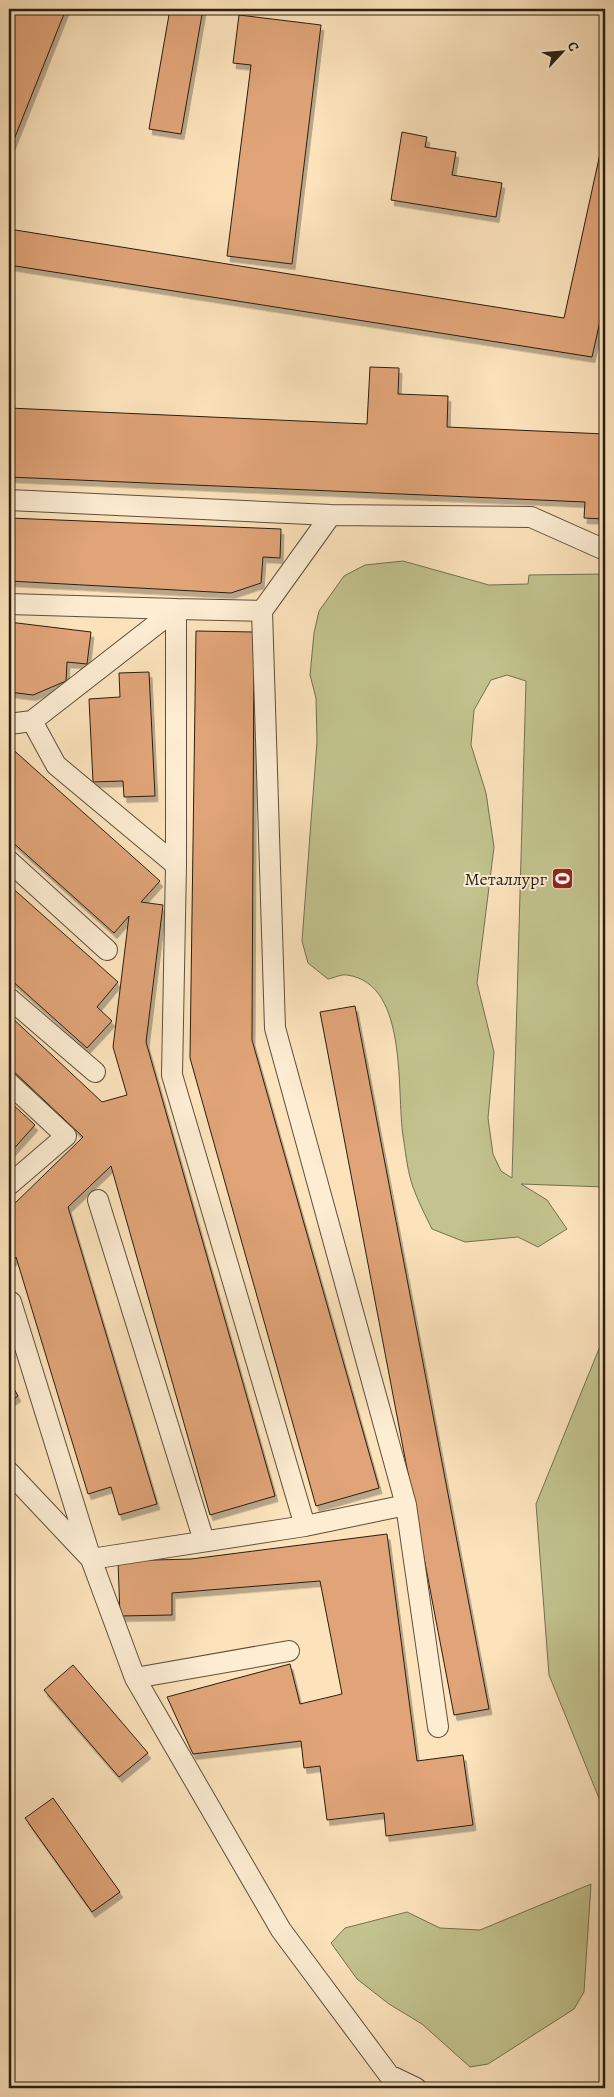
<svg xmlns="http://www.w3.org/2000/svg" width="614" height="2097" font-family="Alegreya,serif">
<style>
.green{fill:#c2c38e;stroke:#757050;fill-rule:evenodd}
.building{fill:#e0a478;stroke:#281e13;filter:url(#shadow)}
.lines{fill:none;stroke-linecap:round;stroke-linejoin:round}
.lane-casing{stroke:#5d4f3d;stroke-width:22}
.lane{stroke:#fdedd3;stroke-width:20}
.labels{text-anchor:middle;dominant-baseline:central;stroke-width:4;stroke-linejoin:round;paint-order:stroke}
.poi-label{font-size:18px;fill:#281e13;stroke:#fdedd3;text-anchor:end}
</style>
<defs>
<filter id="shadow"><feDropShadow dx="3" dy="5.5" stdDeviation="0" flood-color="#0004"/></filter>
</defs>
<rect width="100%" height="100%" fill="#fce3bc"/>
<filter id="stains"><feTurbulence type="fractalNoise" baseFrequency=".004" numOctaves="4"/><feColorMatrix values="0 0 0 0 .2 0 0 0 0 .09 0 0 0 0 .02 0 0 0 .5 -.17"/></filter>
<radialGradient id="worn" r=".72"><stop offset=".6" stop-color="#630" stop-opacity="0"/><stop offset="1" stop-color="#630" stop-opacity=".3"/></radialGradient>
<path class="green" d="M403 561 489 585 528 584 529 575 605 574V1187L521 1184 547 1200 567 1229 538 1247 518 1237 465 1242 432 1229C425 1215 418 1201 413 1187 408 1173 406 1157 404 1142 395 1097 411 984 347 975 341 974 334 978 328 979L308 963 302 941 317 742 316 698 310 675 314 633 319 611 344 576 365 565ZM507 675 526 681 512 1178 501 1171 493 1154 488 1118 494 1052 477 983 494 847 486 793 471 745 474 710 491 680Z
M605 1334V1813L549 1675 536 1504Z
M591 1884 584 1992 574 2009 488 2064 470 2067 422 2024 389 2004 357 1979 331 1943 345 1928 407 1912 440 1928 480 1930Z"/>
<path class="building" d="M9 9H66L9 152Z
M170 9H203L181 134 149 129Z
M239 15 321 25 292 264 227 256 251 65 233 63Z
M605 131V299L592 357 9 265V229L564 318Z
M402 132 427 137 425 147 456 152 452 175 502 183 496 217 391 200Z
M370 367 399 368 398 394 448 396 447 427 605 434V519L584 518 585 502 9 477V408L367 424Z
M9 518 281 529 280 558 263 557 261 583 231 593 9 581Z
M9 622 91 632 87 664 67 662 66 681 33 695 9 692Z
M196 631 254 632 252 1040 379 1488 316 1506 190 1058Z
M149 672 155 796 124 797 123 781 93 782 89 699 120 697 119 673Z
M9 746 160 881 141 902 163 905 146 1042 275 1496 210 1515 111 1166 68 1207 157 1504 119 1515 111 1487 88 1494 16 1257 9 1265V1209L83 1137 9 1067V1015L102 1102 127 1095 113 1047 129 916 114 933 9 839Z
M9 885 118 982 97 1007 112 1021 87 1048 9 978Z
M355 1006 489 1709 454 1715 320 1012Z
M9 1101 35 1125 9 1154Z
M9 1380 18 1396 9 1402Z
M387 1534 417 1761 463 1755 473 1825 386 1836 384 1813 327 1820 320 1766 304 1768 301 1741 193 1754 167 1697 290 1664 300 1704 342 1694 320 1581 172 1593V1615L120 1616 118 1561 191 1559Z
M73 1665 148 1753 119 1777 44 1690Z
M53 1798 120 1892 92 1912 25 1818Z"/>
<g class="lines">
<defs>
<path id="lane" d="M9 500 331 515 531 517 605 550
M9 604 176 609V865L172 1075 305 1526 406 1505
M262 611 275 1028 406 1505 438 1727
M32 721 56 765 176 865
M9 724 32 721 176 609 262 611 331 515
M9 861 107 950
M9 998 95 1072
M9 1083 66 1136 9 1185
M98 1200 204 1541
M11 1302 91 1559 135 1678 289 1651
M9 1472 91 1559 305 1526
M135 1678 281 1930 389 2075 416 2088"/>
</defs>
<use href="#lane" class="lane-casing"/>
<use href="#lane" class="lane"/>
</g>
<defs>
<symbol id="stadium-square" viewBox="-11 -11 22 22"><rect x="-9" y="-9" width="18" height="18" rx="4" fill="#8f2418" stroke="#fdedd3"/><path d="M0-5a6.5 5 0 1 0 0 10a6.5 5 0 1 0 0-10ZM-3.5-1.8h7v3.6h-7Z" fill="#fff"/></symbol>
</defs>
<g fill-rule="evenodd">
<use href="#stadium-square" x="550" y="866" width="25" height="25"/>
</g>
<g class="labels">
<g class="poi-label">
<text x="547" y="879">Металлург</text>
</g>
</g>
<rect width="614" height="2097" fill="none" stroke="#fce3bc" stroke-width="30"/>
<rect x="10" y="10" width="594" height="2077" fill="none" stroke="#281e13" stroke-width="2.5"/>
<rect x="15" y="15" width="584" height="2067" fill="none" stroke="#281e13"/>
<g transform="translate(562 52) rotate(64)" stroke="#fdedd3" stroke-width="4" paint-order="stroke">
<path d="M0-4L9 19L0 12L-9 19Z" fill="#281e13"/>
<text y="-8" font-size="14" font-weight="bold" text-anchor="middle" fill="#281e13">С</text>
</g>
<rect width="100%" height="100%" filter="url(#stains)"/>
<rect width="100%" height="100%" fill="url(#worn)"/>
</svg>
